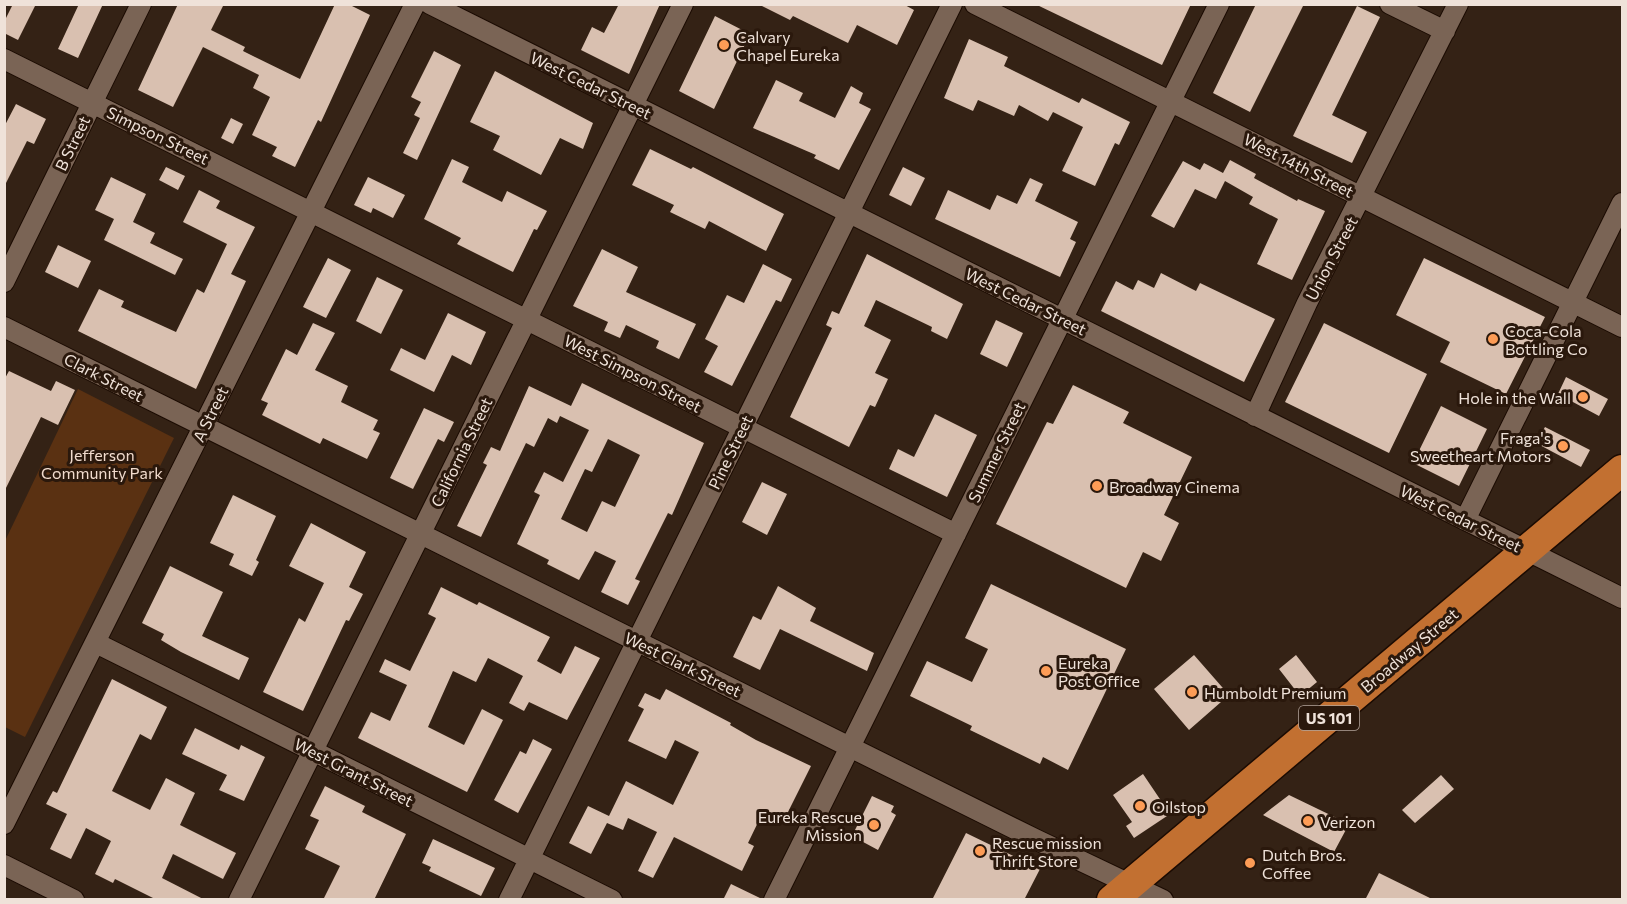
<svg xmlns="http://www.w3.org/2000/svg" width="1627" height="904" font-family="Commissioner,sans-serif">
<style>
.green{fill:#5a3112}
.building{fill:#d9c0b0;fill-rule:evenodd}
.lines{fill:none;stroke-linecap:round;stroke-linejoin:round}
.minor-casing{stroke:#1b0b02;stroke-width:22}
.highway-casing{stroke:#1b0b02;stroke-width:33}
.minor{stroke:#7a6455;stroke-width:20}
.highway{stroke:#c27031;stroke-width:30}
.poi-dot{fill:#fd9c56;stroke:#2a180c;stroke-width:2}
.labels{text-anchor:middle;dominant-baseline:central;stroke-width:6;stroke-linejoin:round;paint-order:stroke}
.shield{fill:#2a180c;stroke:#b4a59c;stroke-width:1.5}
.shield-label{font-size:15px;font-weight:bold;fill:#efe2d9}
.poi-label{font-size:16px;fill:#efe2d9;stroke:#2a180c;text-anchor:start}
.street-label{font-size:16px;fill:#efe2d9;stroke:#2a180c}
.park-label{font-size:16px;fill:#f1dbcd;stroke:#2a180c}
</style>
<rect width="100%" height="100%" fill="#342215"/>
<path class="green" d="M78 389 174 438 25 737 5 727V541Z"/>
<path class="building" d="M13 4H36L18 40 4 33V22Z
M79 4H103L78 58 58 49Z
M178 4H224L211 30 245 47 243 51 300 79 335 4H348L370 15 321 122 318 120 295 167 272 156 277 147 252 135 270 97 253 88 259 75 203 47 173 107 138 90Z
M619 4H660L629 74 581 50 592 27 604 33Z
M758 4H903L914 10 897 45 857 25 848 43 793 16 790 20Z
M1035 4H1191L1162 65Z
M1256 4H1304L1250 112 1213 93Z
M1357 6 1380 17 1332 115 1367 132 1352 163 1293 136Z
M715 16 750 34 714 109 679 91Z
M969 39 1008 57 1004 66 1079 103 1082 98 1130 122 1119 145 1115 143 1095 186 1062 171 1083 127 1053 112 1048 121 1019 105 1014 116 978 100 973 111 944 98Z
M434 51 461 65 417 160 403 153 420 118 414 115 421 102 411 97Z
M495 71 593 123 583 149 560 138 541 175 493 150 500 136 470 122Z
M776 80 803 93 799 101 835 118 851 86 863 93 859 103 871 109 839 170 814 158 816 155 753 128Z
M16 104 46 119 34 144 27 141 4 187V127Z
M231 118 243 124 233 144 221 138Z
M650 149 691 169 693 167 784 214 766 251 709 221 705 229 670 212 674 205 632 185Z
M452 159 469 167 462 182 502 202 507 191 547 211 537 230 534 229 513 272 457 244 461 238 424 219Z
M1230 160 1256 174 1254 178 1297 201 1298 199 1325 211 1292 280 1257 264 1278 219 1249 204 1253 197 1225 181 1216 199 1195 189 1174 228 1151 216 1183 161 1200 170 1204 163 1223 173Z
M166 167 185 176 178 190 159 180Z
M903 167 925 178 911 206 889 195Z
M111 177 146 194 133 222 155 233 150 243 183 259 175 275 104 240 114 219 95 210Z
M368 177 405 195 393 218 373 208 371 213 354 205Z
M1030 178 1043 184 1035 201 1078 222 1070 239 1076 242 1060 277 935 219 948 190 990 210 997 195 1017 204Z
M199 190 220 201 216 208 255 227 231 274 246 281 196 389 78 331 99 289 124 301 121 307 176 332 197 289 204 293 227 244 183 222Z
M58 245 91 261 78 288 45 272Z
M602 249 638 267 626 292 696 324 679 359 656 348 659 341 626 325 620 338 604 331 608 322 573 306Z
M867 254 963 304 947 339 931 331 932 327 876 300 864 326 891 340 875 373 888 379 875 407 870 405 849 447 790 417 832 328 826 325 832 311 839 314Z
M328 258 351 270 326 318 303 307Z
M1424 258 1545 317 1506 394 1440 362 1450 342 1396 315Z
M763 264 792 279 781 302 776 300 732 386 704 372 718 346 705 339 727 295 744 303Z
M1161 273 1196 291 1200 283 1275 319 1244 382 1101 311 1116 281 1133 290 1138 280 1154 288Z
M377 277 403 290 381 334 356 321Z
M448 313 486 332 471 365 452 355 434 392 390 370 401 348 425 360Z
M996 320 1023 333 1007 367 980 354Z
M313 323 335 333 315 370 348 386 341 402 378 420 373 430 380 433 367 459 323 438 320 444 262 415 268 403 261 400 286 349 297 355Z
M1324 323 1427 374 1389 453 1285 402Z
M9 371 51 391 56 381 75 390 58 425 41 417 4 492V380Z
M1566 377 1608 399 1599 416 1558 394Z
M582 383 704 443 672 515 668 513 635 579 640 581 628 605 601 592 616 561 595 551 579 580 547 564 549 560 517 544 540 495 534 492 544 472 563 482 589 430 560 416 557 423 548 418 534 447 526 443 481 537 457 526 487 465 483 463 491 447 500 451 529 386 571 406ZM608 439 640 455 615 507 602 501 587 532 561 519 585 469 592 472Z
M1073 385 1129 412 1123 423 1192 457 1164 515 1179 523 1161 561 1143 552 1126 588 996 524 1047 422 1053 424Z
M1441 406 1487 429 1459 486 1413 463Z
M424 408 454 422 444 442 438 439 413 489 390 478Z
M935 414 977 435 947 497 889 469 898 449 914 457Z
M1545 427 1590 450 1581 467 1536 443Z
M762 482 787 494 767 535 742 522Z
M233 495 276 516 256 560 259 562 252 576 229 565 234 554 210 543Z
M311 523 366 552 349 587 363 594 349 621 346 620 303 711 263 692 299 618 305 622 324 583 289 566Z
M170 566 223 592 202 636 249 658 239 680 181 652 161 640 164 634 142 623Z
M991 584 1126 649 1068 770 1043 757 1040 764 970 730 972 726 910 696 927 661 972 682 988 649 965 638Z
M778 586 816 608 810 621 874 653 867 671 780 629 760 670 733 657 753 616 761 620Z
M441 587 477 605 479 602 550 637 537 661 561 674 575 646 600 658 567 720 529 702 524 711 509 703 523 676 488 658 476 682 453 671 428 727 464 745 482 709 503 720 467 792 358 738 371 712 390 721 407 685 379 672 385 659 410 671 436 618 428 614Z
M1194 655 1229 695 1189 730 1154 689Z
M1296 655 1317 682 1300 696 1279 669Z
M112 679 167 707 151 740 140 734 112 791 150 810 166 778 195 793 180 825 236 853 223 879 173 854 162 878 205 900H157L115 879 113 883 95 874 111 841 86 828 71 859 50 849 67 814 46 804 53 791 57 793Z
M666 689 731 723 730 725 756 740 811 766 783 822 763 812 748 843 754 846 742 871 674 837 653 878 638 871 657 832 628 818 623 830 607 823 591 854 569 843 588 806 609 816 626 781 673 805 699 752 675 740 666 759 628 741 644 709 638 706 645 693 660 700Z
M195 728 239 750 241 745 265 757 244 801 219 790 227 775 182 754Z
M533 739 552 749 518 813 494 800 520 751 526 754Z
M1143 774 1170 814 1134 838 1126 826 1132 822 1113 795Z
M1441 775 1454 789 1415 823 1402 810Z
M325 786 365 806 362 812 406 834 374 900H323L340 866 305 849 319 820 310 816Z
M1289 795 1349 824 1334 852 1263 815Z
M872 796 894 806 891 812 896 815 878 850 852 836Z
M966 833 1040 869 1024 900H932Z
M433 839 495 868 481 896 429 871 431 867 422 863Z
M1379 873 1434 900H1365Z
M731 884 762 899V900H723Z"/>
<g class="lines">
<defs>
<path id="minor" d="M430 4 1622 598
M975 4 1622 327
M1390 4 1445 31
M4 59 956 534
M4 282 141 4
M4 327 1035 839 1163 900
M1255 416 1307 303 1458 4
M1465 520 1622 203
M96 643 612 900
M4 824 415 4
M4 865 74 900
M239 900 683 4
M509 900 952 4
M774 900 1219 4"/>
<path id="highway" d="M1112 900 1622 470"/>
</defs>
<use href="#minor" class="minor-casing"/>
<use href="#highway" class="highway-casing"/>
<use href="#minor" class="minor"/>
<use href="#highway" class="highway"/>
</g>
<g class="poi-dot">
<circle cx="724" cy="45" r="6"/>
<circle cx="1493" cy="339" r="6"/>
<circle cx="1583" cy="397" r="6"/>
<circle cx="1563" cy="446" r="6"/>
<circle cx="1097" cy="486" r="6"/>
<circle cx="1046" cy="671" r="6"/>
<circle cx="1192" cy="692" r="6"/>
<circle cx="1140" cy="806" r="6"/>
<circle cx="1308" cy="821" r="6"/>
<circle cx="874" cy="825" r="6"/>
<circle cx="980" cy="851" r="6"/>
<circle cx="1250" cy="863" r="6"/>
</g>
<g class="labels">
<rect class="shield" x="1299" y="706" width="60" height="24" rx="4.5"/>
<g class="shield-label">
<text x="1329" y="718">US 101</text>
</g>
<g class="poi-label">
<text x="736" y="36">Calvary<tspan x="736" dy="18">Chapel Eureka</tspan></text>
<text x="1505" y="330">Coca-Cola<tspan x="1505" dy="18">Bottling Co</tspan></text>
<text x="1571" y="397" text-anchor="end">Hole in the Wall</text>
<text x="1551" y="437" text-anchor="end">Fraga's<tspan x="1551" dy="18">Sweetheart Motors</tspan></text>
<text x="1109" y="486">Broadway Cinema</text>
<text x="1058" y="662">Eureka<tspan x="1058" dy="18">Post Office</tspan></text>
<text x="1204" y="692">Humboldt Premium</text>
<text x="1152" y="806">Oilstop</text>
<text x="862" y="816" text-anchor="end">Eureka Rescue<tspan x="862" dy="18">Mission</tspan></text>
<text x="1320" y="821">Verizon</text>
<text x="992" y="842">Rescue mission<tspan x="992" dy="18">Thrift Store</tspan></text>
<text x="1262" y="854">Dutch Bros.<tspan x="1262" dy="18">Coffee</tspan></text>
</g>
<g class="street-label">
<text transform="translate(591 85) rotate(26)">West Cedar Street</text>
<text transform="translate(158 135) rotate(26)">Simpson Street</text>
<text transform="translate(72 143) rotate(-64)">B Street</text>
<text transform="translate(1299 165) rotate(27)">West 14th Street</text>
<text transform="translate(1331 258) rotate(-62)">Union Street</text>
<text transform="translate(1026 301) rotate(26)">West Cedar Street</text>
<text transform="translate(633 373) rotate(27)">West Simpson Street</text>
<text transform="translate(104 377) rotate(27)">Clark Street</text>
<text transform="translate(210 414) rotate(-64)">A Street</text>
<text transform="translate(461 452) rotate(-64)">California Street</text>
<text transform="translate(730 452) rotate(-64)">Pine Street</text>
<text transform="translate(996 452) rotate(-64)">Summer Street</text>
<text transform="translate(1461 518) rotate(26)">West Cedar Street</text>
<text transform="translate(1409 650) rotate(-40)">Broadway Street</text>
<text transform="translate(683 664) rotate(26)">West Clark Street</text>
<text transform="translate(354 772) rotate(27)">West Grant Street</text>
</g>
<g class="park-label">
<text x="102" y="454">Jefferson<tspan x="102" dy="18">Community Park</tspan></text>
</g>
</g>
<rect width="1627" height="904" fill="none" stroke="#efe2d9" stroke-width="12"/>
</svg>
